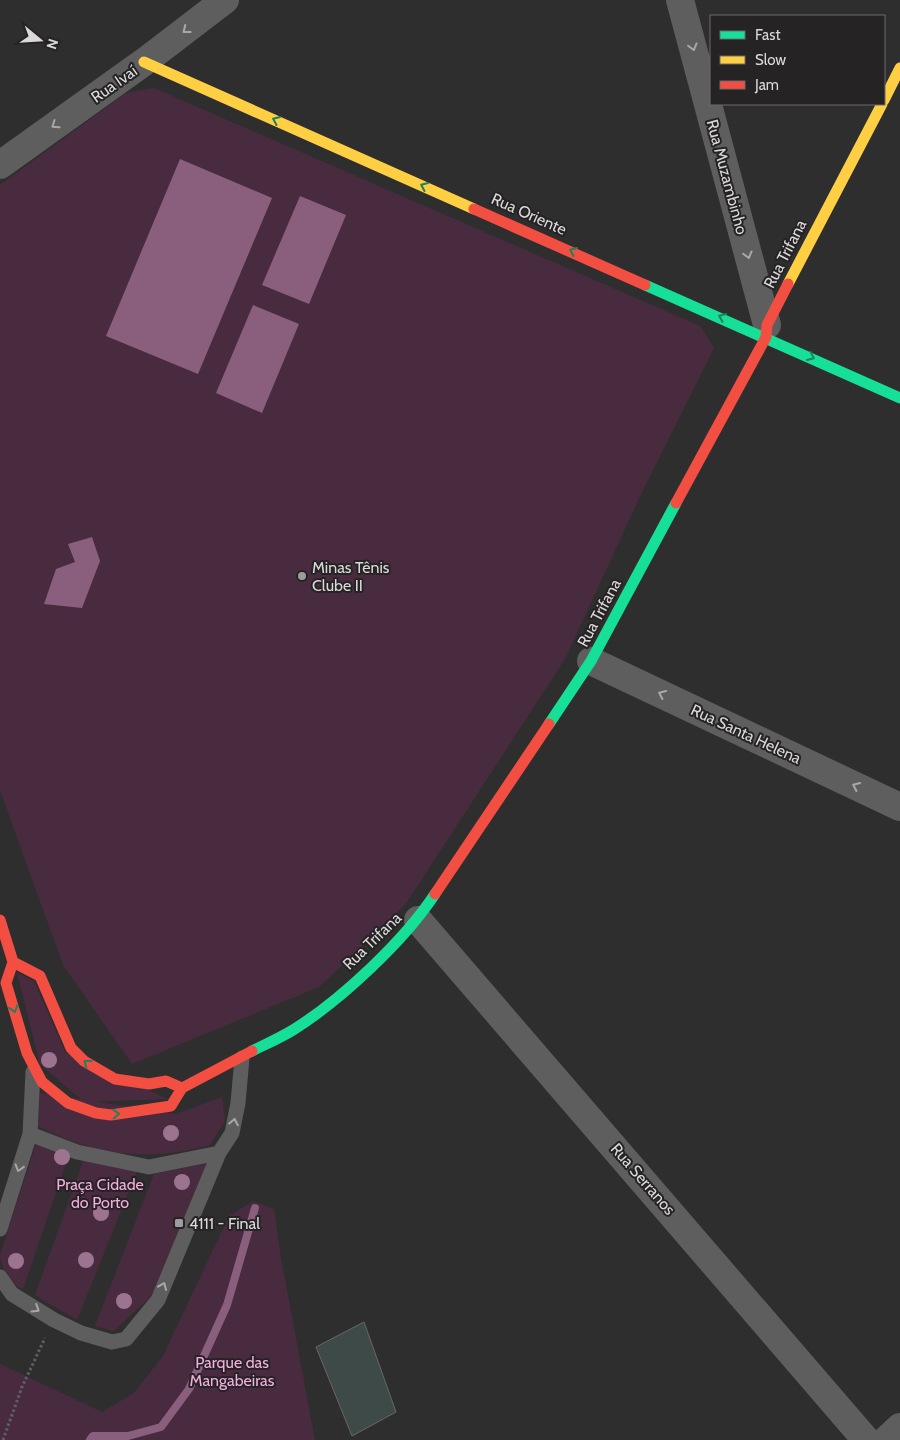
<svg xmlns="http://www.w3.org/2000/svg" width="900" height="1440" font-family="Cabin,sans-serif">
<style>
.green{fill:#492b40}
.water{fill:#8a5f7d}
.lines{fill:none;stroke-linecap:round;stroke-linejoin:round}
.stream{stroke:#8a5f7d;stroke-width:8}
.building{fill:#3e4a47;stroke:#676767}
.path{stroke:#605f60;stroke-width:3;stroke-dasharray:2.5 2.5;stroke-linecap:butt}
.lane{stroke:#5f5e5f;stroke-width:15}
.street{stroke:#5f5e5f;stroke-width:28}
.fast{stroke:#16e098;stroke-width:11}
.slow{stroke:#ffcf43;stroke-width:11}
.jam{stroke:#f24e42;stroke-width:11}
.tree{fill:#9c7490}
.oneway{stroke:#a9a7a8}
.oneway2{stroke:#1e825e}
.poi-dot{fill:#9e9c9e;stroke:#262325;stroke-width:2}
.labels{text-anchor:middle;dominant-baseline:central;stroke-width:4;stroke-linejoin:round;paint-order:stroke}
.street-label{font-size:16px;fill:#dad8d9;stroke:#262325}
.poi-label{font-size:16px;fill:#dad8d9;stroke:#262325;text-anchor:start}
.park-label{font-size:16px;fill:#f5addf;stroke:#262325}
</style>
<rect width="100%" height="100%" fill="#2f2e2f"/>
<path class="green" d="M154 88 700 326 714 348 642 492 565 659 405 905 319 987 132 1064 63 965 0 790V185L126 93Z
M17 973 34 981 65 1052 167 1099 84 1102 40 1064Z
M40 1093 176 1114 222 1097 225 1121 210 1145C148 1162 96 1156 38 1126Z
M37 1141 69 1154 23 1289C12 1285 0 1267 0 1255Z
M84 1159 137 1171 77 1320 35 1295Z
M207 1163 152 1295 114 1331 95 1326 154 1174Z
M253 1201 274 1209 281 1258 315 1440H0V1364L102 1412 134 1393 163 1356 229 1216Z"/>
<path class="water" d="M180 159 272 198 198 374 106 336Z
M300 196 346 215 309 304 262 285Z
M253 305 299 324 262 413 216 393Z
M92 537 100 561 82 608 44 604 56 569 75 562 68 544Z"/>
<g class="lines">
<path class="stream" d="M90 1440 93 1436H128L161 1427 189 1389 227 1305 255 1208"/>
</g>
<path class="building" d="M364 1322 396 1412 352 1436 316 1347Z"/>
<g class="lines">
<path class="path" d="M3 1440 22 1387 45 1338"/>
<path class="lane" d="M30 1134 77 1152 149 1167 219 1153
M0 1229 30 1134 33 1072
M0 1277 12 1294 54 1320 81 1333 112 1342 126 1339 158 1300 219 1153 232 1133 238 1103 242 1058"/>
<path class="street" d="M680 0 767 325
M0 165 144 62 225 0
M591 661 900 807
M418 920 866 1440
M886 1440 900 1427"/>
<path class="fast" d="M645 285 900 398
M549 724 591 661 676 503
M252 1051C266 1044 280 1038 293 1030 341 1000 404 941 435 894"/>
<path class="slow" d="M144 62 474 209
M884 100 900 68
M788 284 882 104"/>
<path class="jam" d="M474 209 645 285
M676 503 766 337 767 325 788 284
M435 894 549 724
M0 920 13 962 6 983 27 1053 42 1082 68 1103 96 1113 111 1115 171 1106 182 1088 252 1051
M13 962 40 976 71 1048 84 1061 115 1079 149 1084 166 1081 182 1088"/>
</g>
<g class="tree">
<circle cx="49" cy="1060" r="8"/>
<circle cx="171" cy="1133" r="8"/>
<circle cx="62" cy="1157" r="8"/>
<circle cx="182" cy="1182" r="8"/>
<circle cx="101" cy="1213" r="8"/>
<circle cx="86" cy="1260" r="8"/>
<circle cx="16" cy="1261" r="8"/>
<circle cx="124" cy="1301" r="8"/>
</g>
<defs><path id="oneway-chevron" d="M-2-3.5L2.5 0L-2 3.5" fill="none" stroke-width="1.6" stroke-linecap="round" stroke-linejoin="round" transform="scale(1.25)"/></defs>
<g class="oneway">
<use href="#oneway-chevron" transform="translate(186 30) rotate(142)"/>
<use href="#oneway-chevron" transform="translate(693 47) rotate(75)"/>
<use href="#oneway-chevron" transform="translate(55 125) rotate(145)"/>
<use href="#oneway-chevron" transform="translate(748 255) rotate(75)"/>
<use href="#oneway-chevron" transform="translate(662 694) rotate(-155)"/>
<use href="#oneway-chevron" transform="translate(856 786) rotate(-155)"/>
<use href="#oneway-chevron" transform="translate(234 1122) rotate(-79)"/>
<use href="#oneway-chevron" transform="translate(19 1168) rotate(107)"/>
<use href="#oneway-chevron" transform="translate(163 1286) rotate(-67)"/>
<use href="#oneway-chevron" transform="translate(36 1309) rotate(32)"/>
</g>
<g class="oneway2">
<use href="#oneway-chevron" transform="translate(276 120) rotate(-156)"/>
<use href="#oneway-chevron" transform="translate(424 186) rotate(-156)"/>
<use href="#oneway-chevron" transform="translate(573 251) rotate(-156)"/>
<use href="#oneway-chevron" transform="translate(722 317) rotate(-156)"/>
<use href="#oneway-chevron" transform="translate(811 357) rotate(25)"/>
<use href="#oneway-chevron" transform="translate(14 1009) rotate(73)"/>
<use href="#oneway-chevron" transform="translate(87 1063) rotate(-142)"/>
<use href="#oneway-chevron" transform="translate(116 1114) rotate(-3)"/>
</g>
<g class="poi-dot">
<circle cx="302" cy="576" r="5"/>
<rect x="174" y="1218" width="10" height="10" rx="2.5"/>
</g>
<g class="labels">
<g class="street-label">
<text transform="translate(114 84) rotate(-35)">Rua Ivaí</text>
<text transform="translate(727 177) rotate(75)">Rua Muzambinho</text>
<text transform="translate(529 214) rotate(24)">Rua Oriente</text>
<text transform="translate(785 254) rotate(-63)">Rua Trifana</text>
<text transform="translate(599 613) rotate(-62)">Rua Trifana</text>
<text transform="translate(746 734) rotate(25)">Rua Santa Helena</text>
<text transform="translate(372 941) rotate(-44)">Rua Trifana</text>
<text transform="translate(643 1179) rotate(49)">Rua Serranos</text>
</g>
<g class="poi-label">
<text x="312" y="567">Minas Tênis<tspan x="312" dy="18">Clube II</tspan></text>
<text x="189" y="1223">4111 - Final</text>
</g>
<g class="park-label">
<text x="100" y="1184">Praça Cidade<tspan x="100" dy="18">do Porto</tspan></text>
<text x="232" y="1362">Parque das<tspan x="232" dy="18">Mangabeiras</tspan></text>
</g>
</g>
<rect x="710" y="15" width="175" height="90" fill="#262325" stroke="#6e6b6d"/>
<rect x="720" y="31" width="25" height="8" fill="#16e098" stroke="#6e6b6d"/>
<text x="755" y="40" font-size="15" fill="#dad8d9">Fast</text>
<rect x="720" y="56" width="25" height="8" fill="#ffcf43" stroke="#6e6b6d"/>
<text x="755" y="65" font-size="15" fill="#dad8d9">Slow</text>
<rect x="720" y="81" width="25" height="8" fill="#f24e42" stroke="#6e6b6d"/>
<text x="755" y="90" font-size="15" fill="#dad8d9">Jam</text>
<g transform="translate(40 40) rotate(108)" stroke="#262325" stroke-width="4" paint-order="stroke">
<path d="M0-4L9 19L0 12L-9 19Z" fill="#dad8d9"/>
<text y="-8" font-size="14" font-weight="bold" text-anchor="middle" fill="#dad8d9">N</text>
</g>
</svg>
